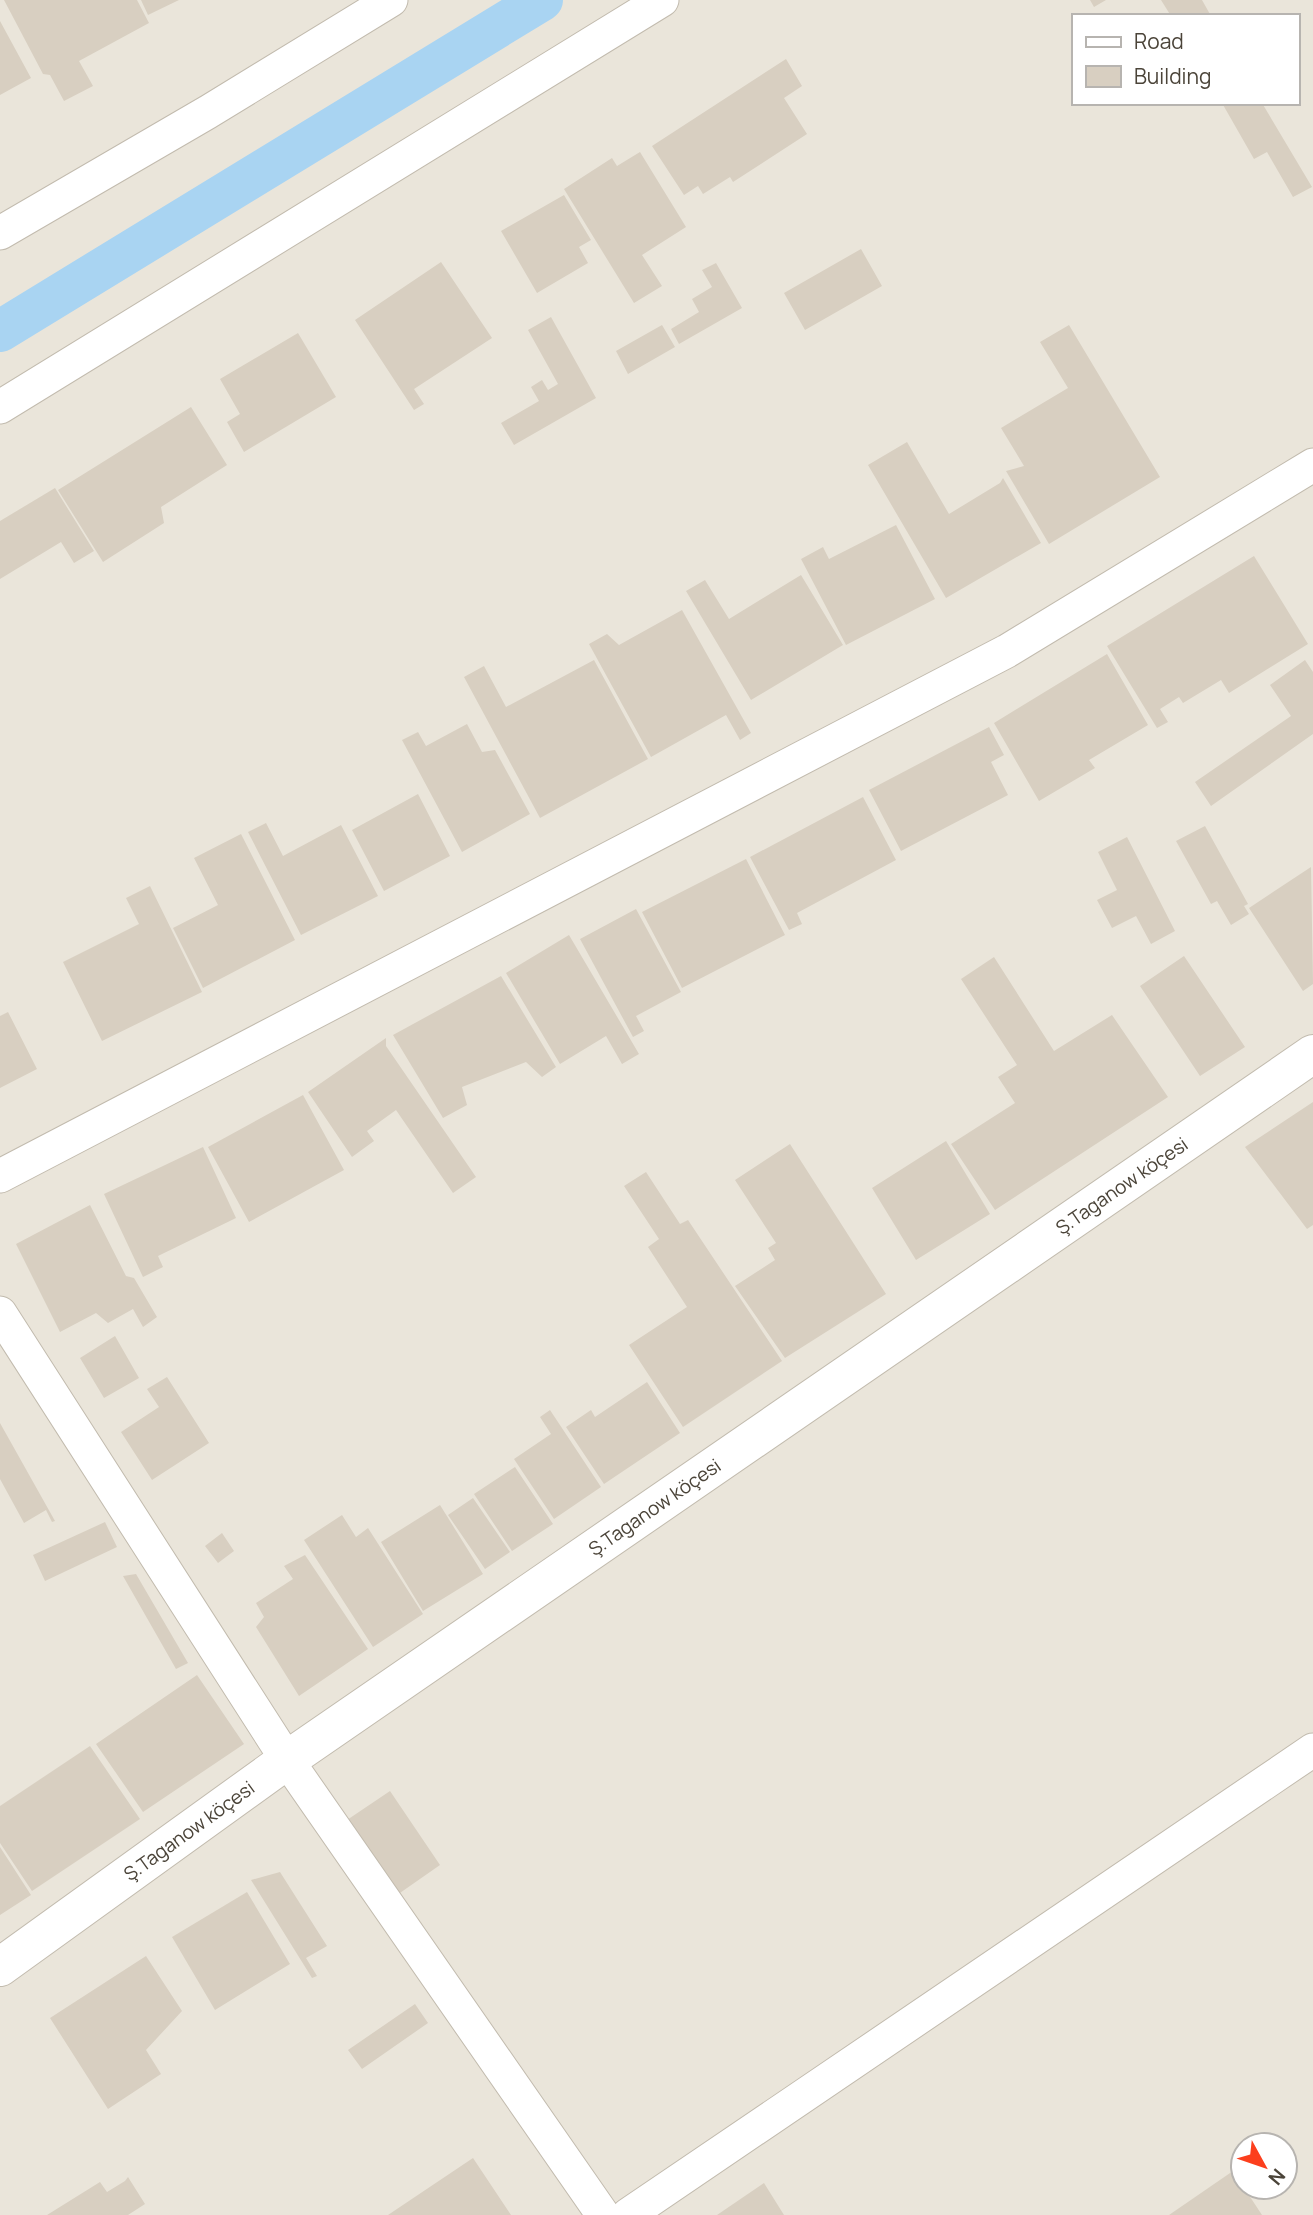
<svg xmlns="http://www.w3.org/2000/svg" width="1313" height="2215" font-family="Manrope,sans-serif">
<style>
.residential{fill:#eae5da;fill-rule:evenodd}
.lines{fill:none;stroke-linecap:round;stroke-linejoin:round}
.canal{stroke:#a9d4f2;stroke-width:42}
.building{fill:#d8cfc1}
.minor-casing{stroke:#c2bbae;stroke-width:35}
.tertiary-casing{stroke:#c2bbae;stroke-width:40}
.minor{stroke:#fff;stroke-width:33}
.tertiary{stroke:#fff;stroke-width:38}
.labels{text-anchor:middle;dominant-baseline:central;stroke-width:6;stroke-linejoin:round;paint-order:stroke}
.street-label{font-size:19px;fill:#4b4439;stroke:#fff}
</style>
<rect width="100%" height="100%" fill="#f6f3ec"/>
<path class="residential" d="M0 0H1313V2215H0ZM1073 16H1297V103H1073ZM1243 2145H1285V2187H1243Z"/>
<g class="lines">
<path class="canal" d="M0 331 542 0"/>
</g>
<path class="building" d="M4 0H137L149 23 79 61 93 86 64 101 50 75 43 74Z
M141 0H179L148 15Z
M1090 0H1106L1094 7Z
M1161 0H1202L1211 16H1171Z
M0 21 31 78 0 95Z
M786 59 802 86 784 98 807 134 733 182 730 177 703 194 698 186 684 195 652 146Z
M1222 103H1262L1312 187 1293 197 1267 152 1254 159Z
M640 152 686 227 642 255 662 286 634 303 564 189 612 158 617 166Z
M564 195 591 240 579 247 588 263 537 293 501 231Z
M861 249 882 286 805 330 784 293Z
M441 262 492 338 414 389 424 404 414 410 355 320Z
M716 263 742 308 679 344 671 329 699 312 692 299 712 287 702 270Z
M551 317 596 398 514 445 501 423 539 401 531 387 542 380 548 390 558 384 528 330Z
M662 325 675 347 628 374 616 351Z
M1069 325 1160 477 1049 544 1006 471 1024 466 1001 428 1068 388 1040 342Z
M298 333 336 397 244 452 227 422 240 414 220 379Z
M191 407 227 465 161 507 164 523 103 562 58 490Z
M907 442 949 514 1000 483 1003 478 1041 543 946 598 868 465Z
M55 488 94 551 74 563 61 542 0 579V521Z
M896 525 935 599 846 645 801 559 823 547 829 559Z
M1254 556 1308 644 1229 693 1221 680 1183 703 1179 697 1160 709 1168 722 1157 728 1107 646Z
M801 575 843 645 751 700 686 591 705 580 729 619Z
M682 610 751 733 740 740 726 715 651 757 589 644 607 634 619 645Z
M1107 654 1148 725 1089 760 1095 768 1039 801 994 723Z
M594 660 648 759 540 818 464 677 484 666 506 707Z
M1305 660 1313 672V734L1211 806 1195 782 1291 716 1270 685Z
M467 724 482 752 495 750 530 814 462 852 402 740 418 732 426 746Z
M989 727 1004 755 991 762 1008 795 901 851 869 790Z
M418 794 450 856 384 891 352 830Z
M863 797 896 860 797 913 802 924 789 930 750 857Z
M266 823 283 856 341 825 378 896 301 935 248 832Z
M1205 826 1248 904 1244 906 1249 914 1231 925 1217 901 1211 904 1176 841Z
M241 834 295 940 203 988 173 928 218 905 194 858Z
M1127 837 1175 931 1151 944 1136 916 1112 928 1097 900 1117 890 1098 852Z
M746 859 785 935 682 988 642 912Z
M1311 867 1313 984 1303 991 1249 908Z
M150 886 202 992 102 1041 63 962 139 924 126 898Z
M636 909 681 992 636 1016 644 1031 633 1037 580 939Z
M569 935 639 1054 622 1064 606 1036 560 1064 506 973Z
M1184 956 1245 1047 1200 1076 1140 986Z
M994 957 1054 1051 1112 1015 1168 1097 995 1210 951 1144 1015 1103 998 1077 1017 1065 961 979Z
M501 976 556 1067 542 1077 526 1062 462 1087 467 1105 443 1118 393 1035Z
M8 1012 37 1069 0 1088V1016Z
M386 1038V1046L476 1177 453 1193 396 1110 367 1131 374 1141 352 1157 308 1092Z
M303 1095 344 1170 249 1222 208 1147Z
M1313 1102V1225L1307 1229 1245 1147Z
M946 1141 990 1214 916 1260 872 1188Z
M790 1144 886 1294 785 1358 735 1286 775 1260 768 1248 776 1243 735 1180Z
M203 1147 236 1218 158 1256 163 1267 143 1277 104 1194Z
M646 1172 680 1224 688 1220 782 1361 683 1427 629 1345 687 1307 648 1247 659 1239 624 1186Z
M90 1205 126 1276 134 1278 157 1317 143 1327 133 1309 108 1323 96 1313 60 1332 16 1244Z
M115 1336 139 1378 104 1398 80 1358Z
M167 1377 209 1443 152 1480 121 1432 159 1407 147 1389Z
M647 1382 680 1433 604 1484 566 1427 591 1410 595 1417Z
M550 1410 601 1487 554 1519 514 1459 551 1434 540 1417Z
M0 1423 55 1521 52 1522 46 1510 24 1523 0 1479Z
M515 1467 553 1524 512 1551 474 1494Z
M473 1498 510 1552 485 1569 448 1515Z
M440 1505 483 1574 423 1611 381 1542Z
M342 1515 356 1537 368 1528 423 1614 373 1647 304 1540Z
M105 1522 117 1547 45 1581 33 1555Z
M222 1533 234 1551 218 1563 205 1546Z
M305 1555 368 1649 299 1696 256 1627 264 1617 256 1603 293 1579 284 1566Z
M136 1574 188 1663 176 1669 123 1576Z
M197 1675 244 1744 143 1812 96 1744Z
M90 1746 140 1819 32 1891 0 1843V1806Z
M390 1791 440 1865 397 1895 347 1820Z
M0 1847 31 1895 0 1915Z
M280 1872 327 1946 306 1958 317 1976 312 1978 251 1880Z
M247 1892 290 1964 215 2010 172 1937Z
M146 1956 182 2011 146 2050 161 2074 108 2109 50 2018Z
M415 2004 428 2023 362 2069 348 2050Z
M473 2158 511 2215H388Z
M1233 2171 1262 2215H1169Z
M128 2177 145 2204 128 2215H47L100 2182 107 2192 125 2181Z
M764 2183 784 2215H717Z"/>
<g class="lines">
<defs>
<path id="minor" d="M0 233 208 112 391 0
M0 407 662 0
M0 1176 1007 651 1313 465
M0 1313 287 1760 603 2215
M628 2215 1313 1750"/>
<g id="tertiary">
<path id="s1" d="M0 1967 287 1760 1313 1054"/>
</g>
</defs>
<use href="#minor" class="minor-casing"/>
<use href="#tertiary" class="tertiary-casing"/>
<use href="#minor" class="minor"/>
<use href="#tertiary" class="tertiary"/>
</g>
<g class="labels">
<g class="street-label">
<text stroke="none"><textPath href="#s1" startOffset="1367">Ş.Taganow köçesi</textPath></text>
<text stroke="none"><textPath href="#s1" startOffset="800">Ş.Taganow köçesi</textPath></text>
<text stroke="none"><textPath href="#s1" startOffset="233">Ş.Taganow köçesi</textPath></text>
</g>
</g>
<rect x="1072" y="14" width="228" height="91" fill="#ffffff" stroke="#b7b4b0" stroke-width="2"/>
<rect x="1086" y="37" width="35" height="10" fill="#ffffff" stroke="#b7b4b0" stroke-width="2"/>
<text x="1134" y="49" font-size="21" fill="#4b4439">Road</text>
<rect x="1086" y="66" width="35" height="21" fill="#d8cfc1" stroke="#b7b4b0" stroke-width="2"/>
<text x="1134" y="84" font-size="21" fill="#4b4439">Building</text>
<g transform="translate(1264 2166) rotate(130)"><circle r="33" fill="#ffffff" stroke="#b7b4b0" stroke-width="2"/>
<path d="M0-5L12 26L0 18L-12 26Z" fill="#fc3f1d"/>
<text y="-10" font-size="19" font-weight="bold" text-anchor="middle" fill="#4b4439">N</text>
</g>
</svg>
